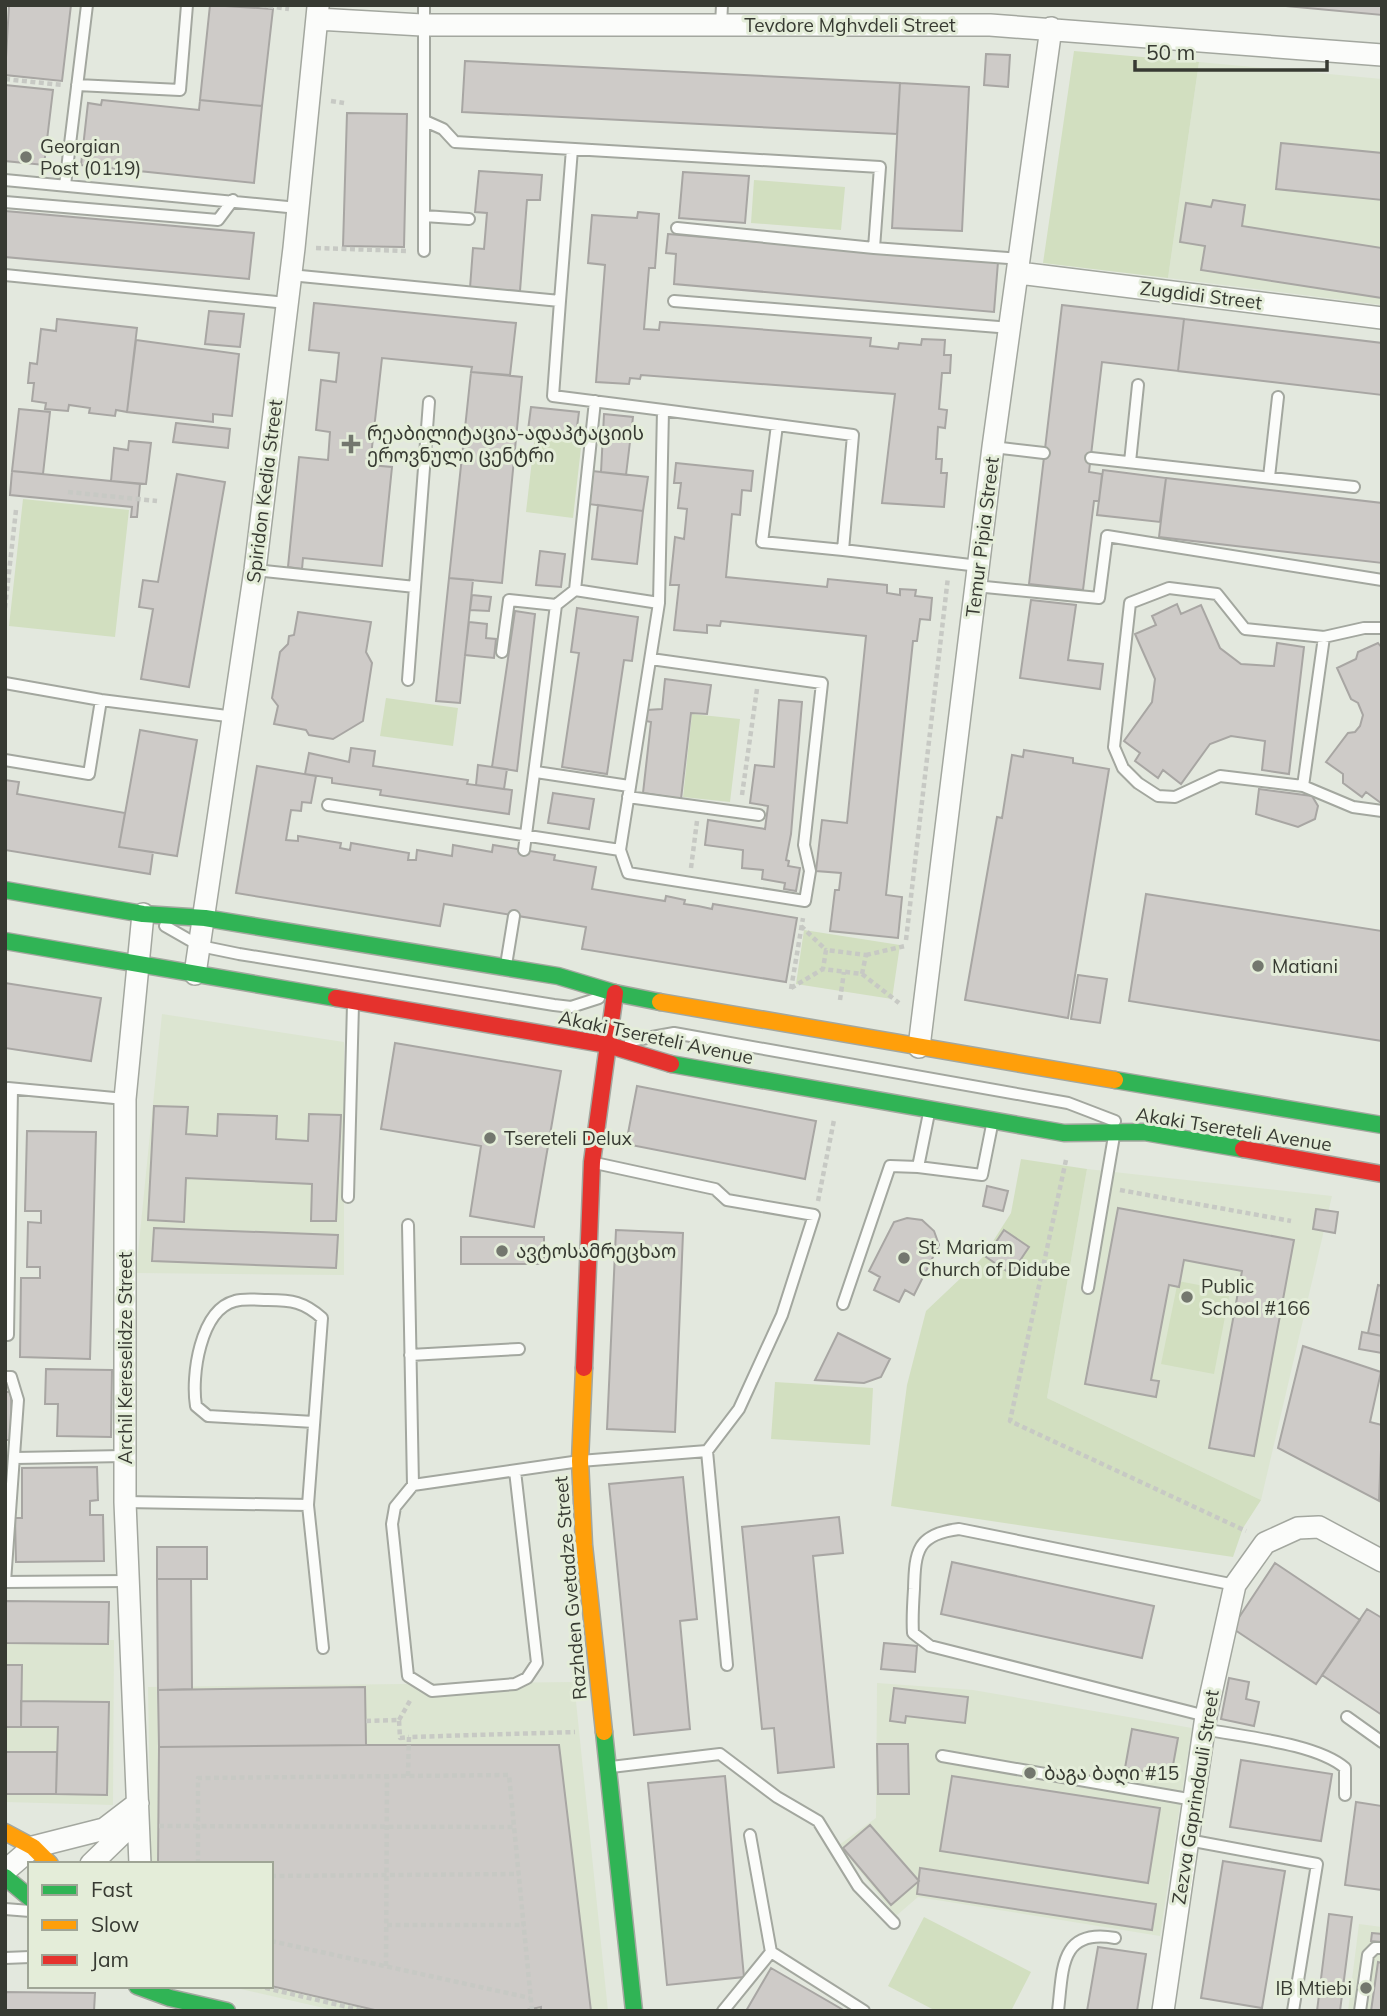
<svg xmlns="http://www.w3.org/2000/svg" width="1387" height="2016" font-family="Mulish,'Noto Sans Georgian',sans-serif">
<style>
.built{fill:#dce5d1}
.green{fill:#d2dfc0}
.building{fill:#cecbc8;stroke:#a8a6a3;stroke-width:2}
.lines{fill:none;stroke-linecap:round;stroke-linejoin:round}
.lane-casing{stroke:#a3a79f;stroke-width:14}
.street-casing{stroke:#a3a79f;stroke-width:24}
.fast-casing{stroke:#a3a79f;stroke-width:19}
.slow-casing{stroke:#a3a79f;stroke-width:19}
.jam-casing{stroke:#a3a79f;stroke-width:19}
.path{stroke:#c7c9c4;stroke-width:4.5;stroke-dasharray:5 3.5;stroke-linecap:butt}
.lane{stroke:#fbfcfa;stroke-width:10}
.street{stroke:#fbfcfa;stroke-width:21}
.fast{stroke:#30b455;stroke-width:16}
.slow{stroke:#ff9f0a;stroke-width:16}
.jam{stroke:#e5322d;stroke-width:16}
.poi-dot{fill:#73776e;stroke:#e4edd9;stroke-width:2.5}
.labels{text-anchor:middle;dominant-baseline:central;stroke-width:6;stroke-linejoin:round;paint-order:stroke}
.street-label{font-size:19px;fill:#373a32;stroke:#e4edd9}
.poi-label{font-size:19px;fill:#373a32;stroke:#e4edd9;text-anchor:start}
</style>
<rect width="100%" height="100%" fill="#e3e8de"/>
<path class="built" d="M1199 62 1382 79V305L1168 278Z
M162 1014 344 1042V1275L136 1273Z
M1087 1169 1332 1196 1261 1500 1047 1398Z
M5 1640H114L113 1805 5 1802Z
M574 1682 608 2011H337L228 1986H271V1864H151L148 1687Z
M877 1683 973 1690 1192 1728 1160 1936 918 1897 896 1916 839 1845 876 1818Z
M1359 1924 1382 1927V2011H1348Z"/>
<path class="green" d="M1074 51 1199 62 1168 278 1043 263Z
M754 180 845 187 841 230 751 223Z
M535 434 582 439 573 518 526 512Z
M23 499 129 510 115 637 9 626Z
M386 698 458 708 453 746 380 736Z
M692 714 740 719 730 802 683 797Z
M804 930 900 945 892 999 796 984Z
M1021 1159 1087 1169 1047 1398 1261 1500 1243 1528 1233 1557 891 1506 907 1385 926 1311 983 1257 1011 1213Z
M1178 1281 1230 1291 1214 1374 1161 1364Z
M775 1382 873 1388 870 1445 771 1439Z
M924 1917 1031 1972 1011 2011H936L888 1986Z"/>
<path class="building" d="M9 5H71L62 81 5 75Z
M210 5 273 9 262 106 200 100Z
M1275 5H1382V15Z
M986 54 1010 55 1008 87 984 85Z
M465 61 900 83 897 134 462 112Z
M900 83 969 87 962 231 892 228Z
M5 85 53 90 44 165 5 161Z
M102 100 199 110 200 100 262 106 254 183 81 165 88 103 101 105Z
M347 113 407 114 404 247 343 246Z
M1281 143 1382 153V200L1276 189Z
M479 171 542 175 540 200H527L520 291 470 288 473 248 484 249 487 213 475 212Z
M683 172 749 176 745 223 679 218Z
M1213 200 1245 205 1242 226 1382 248V298L1201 270 1205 246 1180 242 1186 203 1211 207Z
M5 211 254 233 249 279 5 257Z
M638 212 659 214 655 268H649L644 329 659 330 660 322 718 326 871 338 870 346 898 349 899 343 921 345 922 339 945 340 944 355H951L950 373H942L939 409 947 410 945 428 938 427 936 459H942L941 473H947L944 507 882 503 895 394 641 375 640 379 630 378 629 384 596 382 605 265 588 263 592 215 637 218Z
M668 234 998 262 994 312 674 284 676 254 666 253Z
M314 303 516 323 510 375 471 372 472 367 382 358 370 465 392 467 382 566 303 558 302 569 288 567 299 457 328 460 330 432 316 430 321 380 336 382 339 353 309 350Z
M1062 305 1184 319 1178 371 1102 362 1089 472 1102 474 1099 501H1094L1083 590 1029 584Z
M209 311 244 314 240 347 205 344Z
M57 319 137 328 127 412 116 410 115 416 89 413 90 408 69 405 68 411 45 409 46 403 32 401 34 383H28L30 363 37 364 41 329 56 331Z
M1184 319 1382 343V395L1178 371Z
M136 340 239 354 232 416 213 414V422L127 412Z
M471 372 522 377 502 583 449 578Z
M531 407 579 412 576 435 528 430Z
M19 409 50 412 43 474 12 471Z
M604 414 633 417 626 475 601 472Z
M176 423 230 429 228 448 173 442Z
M129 441 151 443 146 484 111 481 114 448 128 450Z
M676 463 753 471 751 491 742 490 740 515 732 514 726 577 827 587 828 579 887 585V593L900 595V589L916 590 915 596 932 598 930 620 920 619 917 641H913L886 895 902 897 898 938 830 931 835 890H839L841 873 816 871 822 820 847 823 866 636 721 621 720 626 707 625V633L674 630 679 585H670L675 537 684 539 687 509 678 508 681 483H674Z
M1103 470 1166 478 1160 522 1097 515Z
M12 471 140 484 137 517H131L132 507 10 495Z
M592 471 648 477 643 511 588 504Z
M177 474 225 482 189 687 141 679 153 609 139 607 143 580 158 582Z
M1166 478 1382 503V563L1159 537Z
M598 505 643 511 637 564 592 559Z
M540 551 565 554 561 587 536 585Z
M449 578 473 580 460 703 436 701Z
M472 595 491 597 489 611 470 610Z
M1031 600 1076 605 1068 660 1103 664 1100 689 1020 678Z
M1177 604 1181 614 1201 605 1220 648 1241 664 1274 666 1277 643 1304 647 1289 774 1262 770 1265 741 1231 736 1210 744 1181 784 1163 770 1158 778 1135 761 1140 753 1124 741 1152 702 1155 679 1135 634 1156 625 1152 616Z
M577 608 638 617 632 661 624 660 607 774 562 767 579 653 571 652Z
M515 611 535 614 517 771 492 767Z
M298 612 371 622 366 652 372 663 363 721 333 739 309 735 306 730 274 724 278 706 272 698 280 652 288 644 289 636 294 635Z
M469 622 487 624 486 638 496 639 494 658 465 655Z
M1378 643 1382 648 1381 803 1366 792 1362 797 1343 783V774L1326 762 1348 733 1355 732 1360 726 1363 715 1358 703 1351 699 1337 668 1356 659 1358 652Z
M665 679 711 685 707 714 691 713 681 799 643 793 651 722 646 721 647 710 662 709Z
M779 700 802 702 791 834 786 860 789 861 788 866 800 868 796 891 784 889 785 883 762 879 763 870 742 868 743 850 705 845 708 820 765 829 768 806 750 803 755 765 774 767Z
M140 730 197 740 177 856 119 847Z
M351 748 375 751 373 766 468 780 467 784 512 790 509 814 380 795 381 790 332 783V778L305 774 309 753 349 762Z
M1024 750 1073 758V763L1109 769 1068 1018 965 1000 997 817 1002 818 1012 755 1023 757Z
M478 765 507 769 504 789 476 785Z
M257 766 316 776 311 803 302 802 301 811 291 810 286 840 298 841V836L341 843 340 848 350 850 351 843 409 853 408 860H416L417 850 452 856 453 845 492 852 493 845 555 855 554 860 596 867 592 889 665 901 666 896 685 900 684 904 698 906 712 909 713 904 797 918 786 982 582 949 586 927 444 904 440 926 236 893Z
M5 780 19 782 17 794 125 813 119 847 153 852 150 874 5 850Z
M1259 789 1312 796 1318 806 1315 819 1298 827 1256 814Z
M553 793 594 799 589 829 548 823Z
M1146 894 1382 931V1041L1129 1001Z
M1078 975 1107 979 1100 1023 1071 1019Z
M5 983 101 998 91 1061 5 1048Z
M395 1043 561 1071 534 1227 470 1216 481 1146 381 1129Z
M637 1086 816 1121 805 1179 626 1144Z
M154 1106 188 1107 186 1134 217 1136 218 1114 277 1116 276 1139 308 1141 309 1114 341 1115 336 1221H311L312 1184 186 1178 184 1222 148 1220Z
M27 1131 96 1132 90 1359 20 1357 21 1278H40V1267H27L28 1222 41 1223V1211H25Z
M987 1186 1008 1191 1003 1211 983 1206Z
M1118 1208 1294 1240 1254 1456 1209 1448 1242 1271 1184 1260 1179 1287 1169 1285 1151 1380 1159 1381 1156 1397 1085 1384Z
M1316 1209 1338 1212 1335 1233 1313 1229Z
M907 1218 922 1220 934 1231 939 1245 914 1295 905 1290 899 1302 874 1290 880 1277 869 1271 894 1222Z
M154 1228 338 1235 336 1268 152 1261Z
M616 1230 683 1233 675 1432 607 1429Z
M1004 1230 1029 1247 1011 1274 986 1257Z
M461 1237H544V1264H461Z
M1378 1285 1382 1286V1336L1368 1333Z
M1362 1332 1382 1336V1353L1359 1349Z
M838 1333 890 1359 881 1377 864 1383 815 1380Z
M1303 1346 1381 1372 1370 1422 1382 1425 1379 1501 1278 1448Z
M46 1369 112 1370 111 1437 57 1436 58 1404H45Z
M5 1392H11L12 1440H5Z
M97 1467 98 1500 90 1501V1515H103L104 1561 16 1562 15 1518H22V1468Z
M683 1477 697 1619 680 1621 690 1729 634 1735 609 1484Z
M839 1517 843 1553 813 1556 834 1767 778 1773 774 1728 762 1729 742 1527Z
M157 1547H207V1579H157Z
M952 1562 1154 1606 1142 1658 941 1614Z
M1275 1563 1360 1620 1316 1684 1232 1628Z
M157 1579H191L192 1689 158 1690Z
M5 1601 109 1602 108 1644 5 1643Z
M1367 1609 1382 1618V1715L1322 1675Z
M884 1643 917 1646 915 1672 881 1669Z
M5 1665H22L21 1727H5Z
M1229 1678 1249 1682 1246 1699 1259 1702 1254 1726 1221 1719Z
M365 1687 366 1745 159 1747 158 1690Z
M894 1688 968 1697 965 1723 906 1716 905 1723 890 1721Z
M21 1701 109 1702 107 1795 56 1794 58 1727H21Z
M1132 1729 1178 1738 1171 1776 1125 1768Z
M877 1744H908L909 1794H878Z
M366 1745H559L591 2011H541V2007L522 2011H379L271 1986V1864H158L159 1747Z
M5 1752H57L56 1794H5Z
M1241 1760 1332 1774 1321 1841 1230 1827Z
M725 1776 744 1977 667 1985 648 1783Z
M952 1776 1160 1808 1148 1883 940 1851Z
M1356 1802 1382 1806V1890L1345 1885Z
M870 1825 919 1881 891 1905 843 1848Z
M1223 1861 1285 1871 1262 2008 1201 1998Z
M920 1868 1156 1904 1152 1930 917 1894Z
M1329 1914 1352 1917 1340 2011H1317Z
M1372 1933 1382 1934V1942L1371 1941Z
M1098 1947 1146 1954 1137 2011H1087Z
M1378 1962 1382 1963V2011H1371Z
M771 1968 845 2011H746Z
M5 1992 95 1993 94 2011H5Z"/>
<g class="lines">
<defs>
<path id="lane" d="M424 5V251
M721 25 722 5
M77 85 180 90 187 5
M425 121 443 129 455 142 880 167 874 248 1020 259
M5 180 298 208
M65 185 87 5
M5 202 218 220 233 200
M424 216 469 219
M677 228 874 248
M5 275 287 303
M290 275 560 301 553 396 663 410
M560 301 572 149
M674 301 1011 328
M777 425 762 542 843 550
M993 447 1044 453
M1091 458 1354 487
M1130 462 1138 385
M1269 477 1278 397
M255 570 415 587 429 402
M975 586 1099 598 1107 536 1382 580
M575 590 659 603
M1382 628H1364L1324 637 1245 629 1217 594 1169 588 1130 603 1114 747 1123 768 1138 783 1158 796 1175 797 1220 776 1303 786 1353 807 1382 811
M502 652 509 600 556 605
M408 680 415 587
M5 683 101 700 235 717
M5 760 89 774 101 700
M536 772 629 786
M1303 786 1324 637
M628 797 759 815
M328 805 620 850 628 873 805 901 810 871 804 845 822 683 651 659
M524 850 556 605 575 590 595 401
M620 850 659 603 663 410 853 435 843 550 979 566
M165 926 200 946 239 954 554 1005 571 1007 599 998
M506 965 514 916
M630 1041 674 1033 1068 1103 1115 1121
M8 1088 125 1099
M918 1167 982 1175 992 1125
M348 1197 353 1004
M408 1225 413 1485
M1088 1288 1114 1136
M843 1304 890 1166 918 1167 929 1113
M5 1335H8L12 1089
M410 1355 519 1349
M5 1377H11L18 1400 5 1582 128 1581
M314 1422 208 1416 196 1406C191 1376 200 1310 235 1301 244 1298 258 1300 268 1300 292 1300 304 1302 322 1318L308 1505 323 1648
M707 1451 727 1665
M15 1458 124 1456
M515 1471 537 1663 527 1678 515 1684 432 1691 408 1676 392 1524 395 1507 413 1485 580 1461 707 1451 739 1409 782 1315 814 1215 727 1200 715 1189 595 1163
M125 1502 308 1505
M1206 1716 930 1646 913 1633C912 1619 913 1604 914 1589 915 1551 917 1534 959 1529L1235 1585
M1347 1717 1382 1742
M1204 1729C1243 1737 1316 1743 1345 1768V1795
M942 1756 1194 1800
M611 1767 720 1754 777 1797 818 1821 858 1886 894 1923
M750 1835 771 1952 864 2011
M1188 1840 1317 1864 1293 2011
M5 1909 30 1911
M5 1958 30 1957
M723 2011 771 1952
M1058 2011C1063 1970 1059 1928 1115 1938
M1360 2011 1368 1955 1375 1948H1382"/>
<path id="street" d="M317 19 422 25H990L1382 55
M1019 273 1382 318
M195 974 255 570 294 248 318 7
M919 1047 993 447 1051 28
M91 1864 125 1831 133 1814
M140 1864 125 1502V1099L143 914
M5 1871 33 1847 104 1829 138 1803
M1163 2011 1206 1716 1235 1585 1265 1543 1298 1528 1319 1527 1382 1561"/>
<path id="fast" d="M5 890 143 914 205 918 558 976 615 993 660 1002
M5 941 336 998
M671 1064 1064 1133 1144 1132 1243 1149
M1115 1080 1382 1125
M604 1732 634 2011
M5 1877 30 1898
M137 1986 170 1998 227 2011"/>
<path id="slow" d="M660 1002 1115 1080
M584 1368 580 1461 584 1545 604 1732
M5 1832 33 1847 50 1864"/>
<path id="jam" d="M336 998 608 1045 671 1064
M1243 1149 1382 1174
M584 1368 592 1162 615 993"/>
</defs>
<use href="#lane" class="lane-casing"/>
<use href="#street" class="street-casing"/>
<use href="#fast" class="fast-casing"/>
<use href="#slow" class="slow-casing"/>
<use href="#jam" class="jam-casing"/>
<path class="path" d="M260 5 289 9
M5 79 62 85
M331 101 344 103
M316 248 408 251
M68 492 157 501
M5 608 16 510
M742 795 757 689
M691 868 697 821
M801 926 826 950
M906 940 948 577
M866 955 905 946
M862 974 899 1003
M791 988 823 969 862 974 866 955 826 950 823 969
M791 989 803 918
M840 1000 844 972
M1066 1160 1010 1421 1246 1531
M1120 1190 1291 1221
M818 1201 834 1120
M399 1720 411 1699
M366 1721 399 1720 400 1738 409 1737
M408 1776 409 1737 575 1732
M159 1826 514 1827
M198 1864V1778L509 1775 532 2011
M271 1876 519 1874
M387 1925H524
M271 1941 530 1998
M386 1966 387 1776
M257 1986 365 2011"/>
<use href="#lane" class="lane"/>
<use href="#street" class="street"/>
<use href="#fast" class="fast"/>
<use href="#slow" class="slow"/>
<use href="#jam" class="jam"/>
</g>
<g class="poi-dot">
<circle cx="26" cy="157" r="7"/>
<path d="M347.5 433.5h7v7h7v7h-7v7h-7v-7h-7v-7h7z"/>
<circle cx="1258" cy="966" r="7"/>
<circle cx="490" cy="1138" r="7"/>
<circle cx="502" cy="1251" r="7"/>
<circle cx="904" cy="1258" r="7"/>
<circle cx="1187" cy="1297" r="7"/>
<circle cx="1030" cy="1773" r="7"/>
<circle cx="1366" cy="1988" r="7"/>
</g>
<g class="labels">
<g class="street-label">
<text x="850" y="25">Tevdore Mghvdeli Street</text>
<text transform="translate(1201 295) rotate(7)">Zugdidi Street</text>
<text transform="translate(264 491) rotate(-83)">Spiridon Kedia Street</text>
<text transform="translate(982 537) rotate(-83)">Temur Pipia Street</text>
<text transform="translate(656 1037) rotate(12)">Akaki Tsereteli Avenue</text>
<text transform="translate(1234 1129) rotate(9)">Akaki Tsereteli Avenue</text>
<text transform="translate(125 1358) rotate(-90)">Archil Kereselidze Street</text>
<text transform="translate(570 1588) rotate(-95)">Razhden Gvetadze Street</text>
<text transform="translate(1195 1797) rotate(-81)">Zezva Gaprindauli Street</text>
</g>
<g class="poi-label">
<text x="40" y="146">Georgian<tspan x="40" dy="22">Post (0119)</tspan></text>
<text x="367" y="433">რეაბილიტაცია-ადაპტაციის<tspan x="367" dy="22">ეროვნული ცენტრი</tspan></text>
<text x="1272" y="966">Matiani</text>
<text x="504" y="1138">Tsereteli Delux</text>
<text x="918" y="1247">St. Mariam<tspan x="918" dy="22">Church of Didube</tspan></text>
<text x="516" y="1251">ავტოსამრეცხაო</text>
<text x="1201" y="1286">Public<tspan x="1201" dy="22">School #166</tspan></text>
<text x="1044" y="1773">ბაგა ბაღი #15</text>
<text x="1352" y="1988" text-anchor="end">IB Mtiebi</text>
</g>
</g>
<rect width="1387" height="2016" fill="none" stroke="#373a32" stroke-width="14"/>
<rect x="28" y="1862" width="245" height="126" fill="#e4edd9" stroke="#9fa596" stroke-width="2"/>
<rect x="42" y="1885" width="35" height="10" fill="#30b455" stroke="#9fa596" stroke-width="2"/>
<text x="91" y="1897" font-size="21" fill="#373a32">Fast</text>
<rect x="42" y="1920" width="35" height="10" fill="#ff9f0a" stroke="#9fa596" stroke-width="2"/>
<text x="91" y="1932" font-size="21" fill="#373a32">Slow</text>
<rect x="42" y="1955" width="35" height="10" fill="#e5322d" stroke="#9fa596" stroke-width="2"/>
<text x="91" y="1967" font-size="21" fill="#373a32">Jam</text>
<path d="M1135 60v10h192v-10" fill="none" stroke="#373a32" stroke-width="3.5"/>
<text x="1146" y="60" font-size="21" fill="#373a32" stroke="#e4edd9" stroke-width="5" paint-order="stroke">50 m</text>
</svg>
